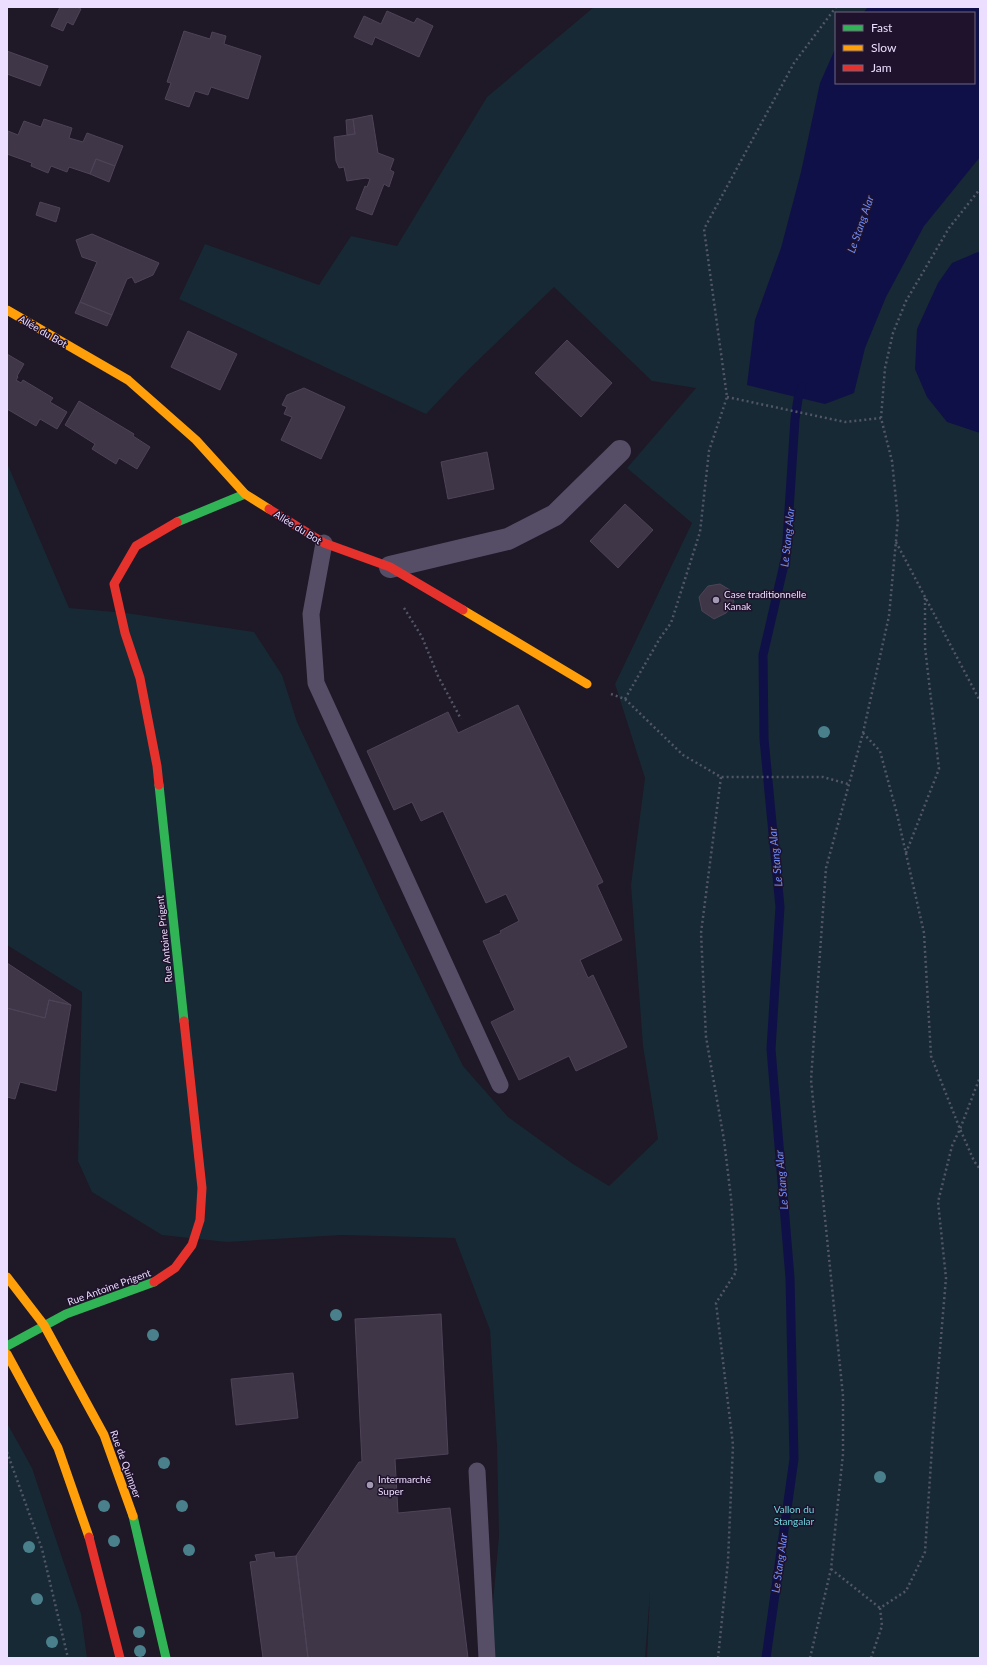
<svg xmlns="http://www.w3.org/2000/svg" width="987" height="1665" font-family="Lato,sans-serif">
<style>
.green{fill:#172934;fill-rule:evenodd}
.water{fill:#0f1047}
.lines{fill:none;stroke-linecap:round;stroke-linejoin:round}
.stream{stroke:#0f1047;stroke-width:9}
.building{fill:#3f3747;stroke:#4e4358}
.path{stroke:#525668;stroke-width:2.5;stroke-dasharray:2 3;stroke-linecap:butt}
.lane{stroke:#564e66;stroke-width:17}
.street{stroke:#564e66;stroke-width:22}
.fast{stroke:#30b455;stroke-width:9}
.slow{stroke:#ff9f0a;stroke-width:9}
.jam{stroke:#e5322d;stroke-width:9}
.tree{fill:#49808b}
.poi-dot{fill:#a499b2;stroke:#1f122c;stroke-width:1.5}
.labels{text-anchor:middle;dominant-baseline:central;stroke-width:3;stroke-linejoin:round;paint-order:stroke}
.street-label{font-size:10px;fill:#ecdefe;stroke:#1f122c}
.poi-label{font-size:10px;fill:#ecdefe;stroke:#1f122c;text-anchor:start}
.park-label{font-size:10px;fill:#6bd5de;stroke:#1f122c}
.water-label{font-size:11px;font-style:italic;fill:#708dfa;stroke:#1f122c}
</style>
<rect width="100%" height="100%" fill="#1f1826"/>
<path class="green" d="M594 7H980V1658H647L650 1592 645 1658H495L492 1613 499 1536 497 1447 490 1330 455 1238 341 1235 227 1242 162 1235 92 1192 78 1161 82 992 7 945V463L69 608 126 613 254 632 282 675 297 722 385 908 463 1066 508 1117 573 1164 609 1186 658 1139 643 1046 631 885 645 778 615 684 692 523 627 468 696 388 652 381 554 287 464 374 426 414 179 299 205 244 319 285 351 236 397 246 487 97ZM836 13H974V83H836Z
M7 1423 32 1468 81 1614 87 1658H7Z"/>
<path class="water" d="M868 7H980V157L924 226 886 297 865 348 854 393 825 404 747 385 755 320 781 248 801 172 820 83 836 47V83H974V13H863Z
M978 252 980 253V433L947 422 927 397 915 369 917 329 938 283 952 263Z"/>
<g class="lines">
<path class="stream" d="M766 1658 794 1459 790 1278 771 1049 780 907 764 739 763 655 786 556 795 419 798 399 802 387"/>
</g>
<path class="building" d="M60 7H77L81 9 73 25 67 22 63 31 51 26Z
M387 11 414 23 417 18 433 26 419 57 375 37 372 45 354 37 364 16 381 24Z
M184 31 210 39 212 32 226 36 224 44 261 56 248 99 211 87 208 95 195 91 189 107 165 99 171 83 167 82Z
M7 51 48 66 40 86 7 74Z
M372 115 378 153 394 159 390 170 394 172 389 187 384 184 372 215 356 209 365 186 367 187 370 179 366 178 347 181 344 167 339 168 336 161 334 137 355 134 353 119Z
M44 119 72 128 69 138 83 142 87 133 123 146 115 166 96 159 90 174 69 167 67 172 51 166 48 173 31 166 32 163 7 154 8 131 18 135 24 121 41 127Z
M353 119 355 134 347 135 346 120Z
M96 159 115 166 109 182 90 174Z
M40 202 60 208 56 222 36 215Z
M92 234 159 263 153 275 135 283 132 277 127 279 112 315 80 302 97 262 82 257 76 240Z
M80 302 112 315 107 326 75 313Z
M188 331 237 354 220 390 171 367Z
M567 340 612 383 581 417 535 373Z
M7 354 24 364 17 376 18 377 16 380 21 383 23 380 53 398 50 402 67 412 57 429 40 419 36 426 7 409Z
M304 388 345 407 321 459 281 440 292 417 284 414 287 407 282 405 287 395Z
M79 401 134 434 133 436 150 447 137 469 119 458 116 464 92 449 95 444 65 425Z
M487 452 494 489 448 499 441 462Z
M625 504 653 530 618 568 590 541Z
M720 584 730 590 734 602 726 613 714 619 702 611 699 597 708 586Z
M518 705 603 882 597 885 622 940 580 960 588 978 593 975 627 1047 576 1071 569 1056 519 1080 491 1022 515 1010 483 941 501 933 500 931 519 921 506 894 486 903 443 811 421 821 412 802 394 810 367 751 448 712 458 733Z
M7 963 71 1005 49 1000 45 1018 7 1008Z
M49 1000 71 1005 56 1091 20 1082 15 1099 7 1097V1008L45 1018Z
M441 1314 448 1454 395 1459 398 1513 450 1508 468 1658H308L296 1556 359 1462H362L355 1319Z
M293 1373 298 1418 236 1425 231 1379Z
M274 1552 275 1558 296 1556 308 1658H263L250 1562 257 1561 255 1555Z"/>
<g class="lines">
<path class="path" d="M727 397 845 422 881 418
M896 542 979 699 980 696
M404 608 422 637 438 676 461 719
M611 694 625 699 683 755 721 777H823L848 784
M625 699 660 638 671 623 700 532 709 451 727 397 704 229 794 63 836 7
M863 733 880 751 897 814 924 933 931 1056 960 1129 974 1161 980 1169
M906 853 939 769 925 647V596
M7 1452 42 1549 68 1658
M831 1569 880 1608
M718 1658 728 1561 733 1445 716 1303 736 1272 731 1198 724 1140 706 1037 701 933 721 777
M810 1658 831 1569 843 1454V1396L811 1080 826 868 863 733 889 616 898 519 892 461 881 418 885 368 893 333 906 301 949 228 980 189
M871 1658 882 1626 880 1608 906 1591 925 1552 933 1432 946 1278 938 1202 952 1146 960 1129 980 1077"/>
<path class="lane" d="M324 543 311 614 316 683 500 1085
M477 1471 487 1658"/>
<path class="street" d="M390 567 508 539 555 515 620 451"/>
<path class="fast" d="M177 522 245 494
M159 785 184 1021
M7 1346 66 1314 154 1282
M133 1516 166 1658"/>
<path class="slow" d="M7 310 128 380 196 440 245 494 269 509
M463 610 587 684
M7 1277 44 1325 104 1435 133 1516
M7 1354 58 1448 89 1537"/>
<path class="jam" d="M269 509 324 543 390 567 463 610
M159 785 157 766 140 678 125 633 114 584 136 546 177 522
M154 1282 175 1268 192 1245 200 1220 202 1188 184 1021
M89 1537 120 1658"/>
</g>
<g class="tree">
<circle cx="824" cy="732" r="6"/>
<circle cx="336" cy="1315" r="6"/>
<circle cx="153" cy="1335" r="6"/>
<circle cx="164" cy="1463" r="6"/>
<circle cx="880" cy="1477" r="6"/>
<circle cx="104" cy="1506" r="6"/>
<circle cx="182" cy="1506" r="6"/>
<circle cx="114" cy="1541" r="6"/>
<circle cx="29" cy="1547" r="6"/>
<circle cx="189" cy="1550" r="6"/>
<circle cx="37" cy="1599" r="6"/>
<circle cx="139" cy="1632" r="6"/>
<circle cx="52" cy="1642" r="6"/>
<circle cx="140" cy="1651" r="6"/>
</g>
<g class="poi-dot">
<circle cx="716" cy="600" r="4"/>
<circle cx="370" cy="1485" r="4"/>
</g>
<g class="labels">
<g class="street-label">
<text transform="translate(43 331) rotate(30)">Allée du Bot</text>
<text transform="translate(298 527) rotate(32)">Allée du Bot</text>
<text transform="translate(164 939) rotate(-96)">Rue Antoine Prigent</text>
<text transform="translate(109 1287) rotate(-20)">Rue Antoine Prigent</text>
<text transform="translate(126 1464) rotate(70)">Rue de Quimper</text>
</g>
<g class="poi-label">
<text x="724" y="594">Case traditionnelle<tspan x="724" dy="12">Kanak</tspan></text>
<text x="378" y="1479">Intermarché<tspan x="378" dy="12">Super</tspan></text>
</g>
<g class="park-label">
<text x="794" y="1509">Vallon du<tspan x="794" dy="12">Stangalar</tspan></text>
</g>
<g class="water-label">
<text transform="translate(860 224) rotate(-71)">Le Stang Alar</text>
<text transform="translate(787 537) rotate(-84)">Le Stang Alar</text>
<text transform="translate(775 857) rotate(-96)">Le Stang Alar</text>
<text transform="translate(781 1180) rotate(-95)">Le Stang Alar</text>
<text transform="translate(779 1563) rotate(-82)">Le Stang Alar</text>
</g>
</g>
<rect width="987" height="1665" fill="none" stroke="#ecdefe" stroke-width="16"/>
<rect x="835" y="12" width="140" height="72" fill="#1f122c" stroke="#716480"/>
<rect x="843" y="25" width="20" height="6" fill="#30b455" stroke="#716480"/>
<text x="871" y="32" font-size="12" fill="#ecdefe">Fast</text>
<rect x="843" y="45" width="20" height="6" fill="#ff9f0a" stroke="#716480"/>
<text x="871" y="52" font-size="12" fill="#ecdefe">Slow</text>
<rect x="843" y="65" width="20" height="6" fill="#e5322d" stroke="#716480"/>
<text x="871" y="72" font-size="12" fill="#ecdefe">Jam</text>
</svg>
